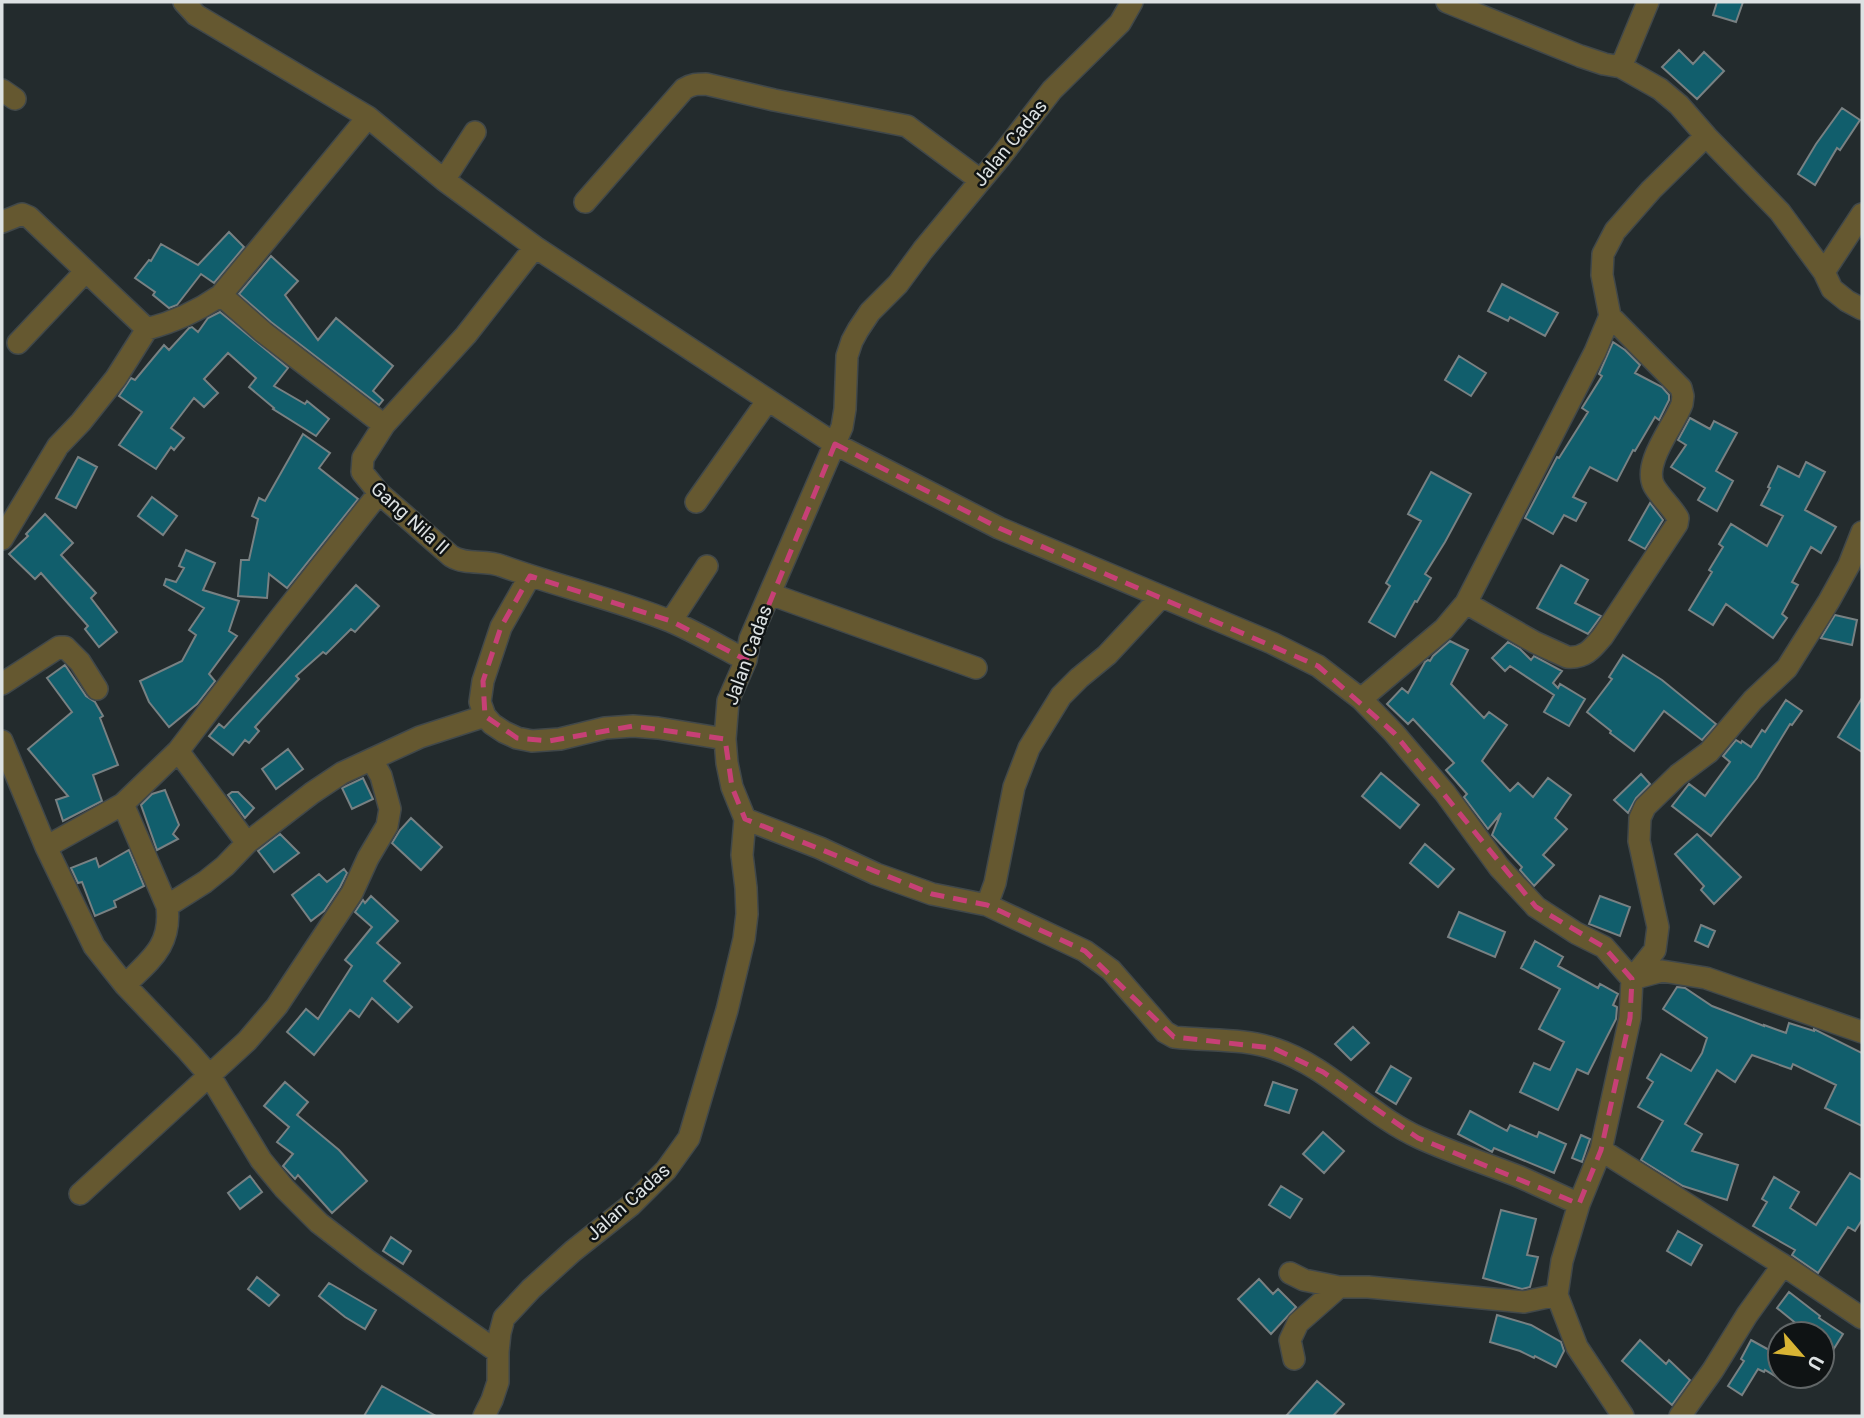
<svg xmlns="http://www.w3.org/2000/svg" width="1864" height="1418" font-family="Roboto,sans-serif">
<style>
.building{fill:#115e6c;stroke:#788183;stroke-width:2}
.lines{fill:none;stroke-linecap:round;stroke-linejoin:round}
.minor-casing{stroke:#41484a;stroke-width:24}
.minor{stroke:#655830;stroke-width:21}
.marked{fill:none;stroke:#c74076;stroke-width:5;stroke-dasharray:14 9;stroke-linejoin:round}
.labels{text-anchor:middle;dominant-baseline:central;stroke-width:5;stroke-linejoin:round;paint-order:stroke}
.street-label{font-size:19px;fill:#dde2e3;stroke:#0f1314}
</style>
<rect width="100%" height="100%" fill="#232b2d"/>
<path class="building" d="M1717 2H1743L1736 22 1713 15Z
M1679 50 1693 64 1704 52 1724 71 1697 99 1662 67Z
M1842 108 1860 120 1840 150 1837 148 1815 185 1798 174 1816 144Z
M229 232 244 247 214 283 201 274 177 305 169 308 153 295 155 292 135 278 149 260 151 261 161 244 198 265Z
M271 256 298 281 285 295 318 340 336 318 393 366 373 391 383 400 379 405 271 322 239 294Z
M1502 284 1558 313 1545 336 1510 317 1508 321 1488 311Z
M220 312 288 368 274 386 305 404 307 401 329 419 316 436 273 409 274 408 249 387 256 378 228 353 204 379 218 393 204 407 194 398 171 428 184 438 174 450 171 447 156 469 119 445 142 412 119 396 131 378 135 380 164 345 169 350 189 328 192 327 198 332 208 318Z
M1613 342 1625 350 1640 365 1635 373 1662 387 1669 395V400L1659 420 1655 417 1635 451 1633 450 1617 481 1590 467 1573 497 1586 503 1576 521 1564 515 1553 534 1525 518 1557 457 1559 458 1588 412 1582 408 1602 376 1599 374Z
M1459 356 1486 373 1471 396 1445 380Z
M1690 418 1710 429 1714 421 1737 433 1716 471 1733 481 1717 511 1698 500 1705 488 1671 467 1686 445 1678 440Z
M303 434 330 453 319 468 358 499 287 588 269 574 267 598 238 596 241 560H249L258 519 252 516 259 498 265 501Z
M78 457 97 467 76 508 56 498Z
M1806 462 1825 472 1805 510 1836 527 1821 553 1811 547 1792 582 1798 585 1782 614 1787 618 1773 638 1726 604 1713 625 1689 610 1712 572 1709 570 1723 547 1719 544 1731 524 1767 546 1783 516 1761 505 1770 488 1768 487 1778 466 1799 477Z
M1431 472 1471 494 1445 542 1425 574 1431 578 1417 602 1415 601 1395 637 1369 622 1390 586 1386 583 1421 521 1408 514Z
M152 497 177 516 163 535 138 516Z
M1650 503 1663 520 1645 549 1629 540Z
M45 514 73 543 61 555 96 593 91 598 117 632 99 647 85 629 88 626 41 573 35 579 9 554 28 536 26 534Z
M186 550 215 563 203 590 239 601 229 631 237 636 209 674 215 681 197 704 169 727 149 702 140 681 182 661 196 635 189 630 204 608 164 585 166 579 176 582 184 568 179 566Z
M1561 565 1588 580 1575 603 1601 616 1588 634 1537 608Z
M356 585 379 606 355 632 351 629 326 654 323 652 296 676 299 679 255 727 259 731 249 743 245 740 233 755 209 736 219 724 224 728Z
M1835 615 1857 620 1852 645 1821 638Z
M1450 641 1468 650 1451 684 1484 718 1489 712 1507 725 1482 761 1510 791 1518 783 1533 797 1548 778 1571 795 1555 818 1567 829 1543 855 1554 865 1534 886 1520 870 1522 867 1492 835 1501 813 1488 829 1464 797 1467 794 1446 770 1454 763 1413 719 1408 724 1387 704 1402 688 1408 693 1425 662 1428 660 1430 661 1433 656Z
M1508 642 1520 649 1531 660 1534 656 1562 671 1553 683 1558 688 1560 684 1585 699 1569 726 1544 712 1554 695 1510 666 1505 671 1492 658Z
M1623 655 1662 680 1716 724 1702 740 1664 711 1634 751 1610 733 1611 731 1587 712 1612 679 1609 677Z
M65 665 86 696 95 702 103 716 100 718 118 765 93 775 102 801 63 821 56 800 68 796 28 749 72 712 47 678Z
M1862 698V752L1838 737Z
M1786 700 1802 711 1792 725 1790 724 1757 778 1711 836 1672 806 1689 784 1705 796 1730 762 1723 756 1736 740 1741 743 1742 741 1751 747 1762 730 1765 732Z
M288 749 303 769 276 789 262 769Z
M1381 773 1419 805 1400 828 1362 796Z
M1641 774 1650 784 1636 798 1628 813 1614 800Z
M363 778 373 799 352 809 342 788Z
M165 790 179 825 173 834 178 839 157 850 141 805 152 794Z
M232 792H238L254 808 245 818 228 795Z
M411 818 442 847 421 870 392 843 400 830Z
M280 834 299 853 274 872 258 851Z
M1697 834 1741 877 1714 904 1701 890 1704 886 1675 854Z
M1425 844 1454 869 1438 887 1410 863Z
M129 850 144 886 114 901 116 907 95 916 82 882 78 883 71 868 96 858 99 867Z
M344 869 347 873 340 887 324 911 311 921 292 895 319 874 327 882Z
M371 896 398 921 377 943 400 963 384 981 412 1007 398 1022 372 998 359 1017 350 1010 314 1055 287 1032 306 1009 318 1019 352 966 345 960 372 927 355 912 363 900 365 903Z
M1600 896 1630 907 1620 936 1589 924Z
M1459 912 1505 932 1495 957 1448 937Z
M1701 925 1715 931 1708 947 1695 941Z
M1535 941 1563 957 1558 966 1598 988 1600 984 1618 994 1613 1005 1617 1007 1616 1019 1588 1074 1577 1069 1558 1110 1520 1092 1534 1063 1550 1070 1564 1042 1539 1029 1560 989 1521 968Z
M1677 987 1685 988 1712 1006 1764 1026V1025L1786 1033 1789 1023 1814 1031V1029L1862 1053V1126L1825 1108 1836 1085 1793 1064 1791 1069 1752 1055 1735 1082 1717 1070 1685 1124 1702 1134 1692 1151 1738 1165 1727 1200 1683 1186 1641 1160 1663 1121 1638 1107 1653 1082 1647 1078 1661 1054 1691 1071 1702 1053 1707 1038 1663 1009Z
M1353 1027 1369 1043 1351 1060 1335 1044Z
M1391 1066 1411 1078 1396 1104 1376 1092Z
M285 1082 308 1102 297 1115 339 1150 367 1181 332 1213 298 1175 295 1179 283 1166 293 1154 277 1142 289 1127 264 1106Z
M1273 1082 1297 1090 1289 1113 1265 1105Z
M1470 1111 1507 1131 1510 1125 1537 1137 1539 1132 1566 1144 1554 1173 1494 1148 1492 1152 1458 1134Z
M1323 1132 1344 1151 1324 1173 1303 1154Z
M1581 1135 1590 1139 1582 1162 1572 1158Z
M1850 1173 1862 1180V1220L1855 1231 1848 1227 1818 1273 1792 1255 1795 1250 1753 1226 1767 1202 1762 1199 1774 1177 1799 1192 1790 1208 1816 1225Z
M250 1176 262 1192 240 1209 228 1193Z
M1281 1186 1302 1199 1290 1218 1269 1205Z
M1501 1210 1536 1219 1527 1255 1538 1257 1530 1287 1522 1289 1483 1278Z
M1678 1231 1702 1245 1691 1265 1667 1251Z
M391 1237 411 1251 403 1264 383 1251Z
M257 1277 279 1295 269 1306 248 1289Z
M1259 1279 1273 1294 1278 1289 1296 1307 1271 1334 1238 1299Z
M329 1283 376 1310 365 1329 345 1317 319 1296Z
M1789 1292 1820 1316 1819 1318 1843 1334 1822 1368V1334H1809L1777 1308Z
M1497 1315 1531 1325 1561 1342 1564 1351 1556 1367 1535 1356 1534 1358 1520 1351 1490 1342Z
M1640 1340 1666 1364 1669 1360 1690 1380 1672 1405 1622 1361Z
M1751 1340 1780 1356V1379L1765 1370 1764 1372 1758 1369 1742 1395 1728 1386 1744 1361 1741 1359Z
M1317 1381 1344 1404 1333 1416H1286Z
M382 1386 436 1416H364Z"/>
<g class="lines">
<defs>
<path id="minor" d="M184 2 196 15 368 117 444 180 535 247 835 444 999 528 1272 643 1318 666 1361 699 1394 733 1445 793 1499 867 1536 907 1576 933 1604 947 1632 979 1662 971 1706 978 1862 1032
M1447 2 1580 56 1604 64 1621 67 1660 89 1679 105 1706 136 1780 212 1824 272 1832 289 1847 301 1862 309
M1621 67 1648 2
M2 90 15 99
M444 180 475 132
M585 202 684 89C692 84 697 84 706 84L774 100 907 126 980 180
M2 222 22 214 29 217 147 329
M1824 272 1862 214
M221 295 263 332 384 425 363 458 362 472 379 493 451 556C467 566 485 559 502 566 557 586 615 599 670 621 696 632 721 647 746 660
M18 343 85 272
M384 425 466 335 535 247
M696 502 768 400
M2 539 58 446 81 422 116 378 147 329C174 322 198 311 221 295L368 117
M530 576 501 627 483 681 480 702 485 716 492 724 504 732 517 738 532 741 560 739 605 728 633 726 658 728 725 739
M770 594 976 668
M1466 603 1534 642 1567 657C1585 659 1593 648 1603 636L1677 524 1678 518C1671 506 1661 498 1654 486 1642 463 1674 426 1682 404L1683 396 1681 388 1610 316
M671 621 707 566
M2 684 59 647H65L80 662 97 689
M1361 699 1444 629 1466 603 1595 352 1610 316 1602 275 1603 254 1615 231 1651 190 1706 136
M2 741 46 847 94 946 125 985 188 1051 210 1076 261 1160 284 1188 319 1223 367 1260 498 1352
M178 751 247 843
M745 819 820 848 876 874 932 894 987 905 1085 951 1111 970 1165 1032 1174 1037C1206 1041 1245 1038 1275 1049 1330 1067 1368 1115 1420 1138 1453 1153 1487 1164 1520 1177 1540 1186 1560 1195 1579 1204
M46 847 123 804
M987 905 995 883 1014 787 1029 748 1061 696 1079 678 1107 655 1161 597
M167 906 205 882 225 866 247 843 312 793 342 773 420 737 485 716
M125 985C150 960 172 946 167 906L123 804 178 751 277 622 379 493
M1601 1150 1783 1265 1862 1318
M80 1194 247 1041 277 1006 352 893 368 858 387 826 390 809 381 776 372 760
M1290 1273 1304 1280 1339 1287H1368L1524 1302 1557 1295
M1294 1359 1290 1340 1298 1323 1339 1287
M484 1416 492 1400 498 1382V1352L500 1333 504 1318 531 1289 573 1251 631 1205 666 1170 689 1138 727 1010 744 939 747 914 746 888 742 855 745 819 732 787 727 763 725 739 728 701 746 660 750 639 842 427 845 409 847 356 852 341 858 330 870 312 898 284 923 250 1001 156 1052 90 1120 23 1132 2
M1623 1416 1577 1347 1557 1295 1562 1261 1579 1204 1601 1150 1630 1018 1632 979 1655 950 1658 927 1639 841 1640 818 1645 807 1678 775 1709 752 1753 700 1787 668 1829 601 1849 565 1862 532
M1680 1416 1713 1370 1747 1315 1783 1265"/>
</defs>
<use href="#minor" class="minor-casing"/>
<use href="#minor" class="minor"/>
</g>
<path class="marked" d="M835 444 999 528 1318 666 1394 733 1536 907 1604 947 1632 979 1630 1018 1601 1150 1579 1204 1418 1138 1323 1072 1273 1048 1174 1037 1085 951 987 905 932 894 745 819 732 787 725 739 633 726 549 741 517 738 485 716 483 681 501 627 530 576 671 621 746 660Z"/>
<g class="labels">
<g class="street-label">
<text transform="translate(1010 143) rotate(-51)">Jalan Cadas</text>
<text transform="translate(410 518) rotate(42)">Gang Nila II</text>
<text transform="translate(748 655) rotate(-70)">Jalan Cadas</text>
<text transform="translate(628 1202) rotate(-42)">Jalan Cadas</text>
</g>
</g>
<rect width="1864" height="1418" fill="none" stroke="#dde2e3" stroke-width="7"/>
<g transform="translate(1801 1355) rotate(118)"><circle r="33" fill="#0f1314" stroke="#616667" stroke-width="2"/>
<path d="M0-5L12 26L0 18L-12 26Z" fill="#d8b434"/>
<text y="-10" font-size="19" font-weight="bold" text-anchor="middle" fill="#dde2e3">U</text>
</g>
</svg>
